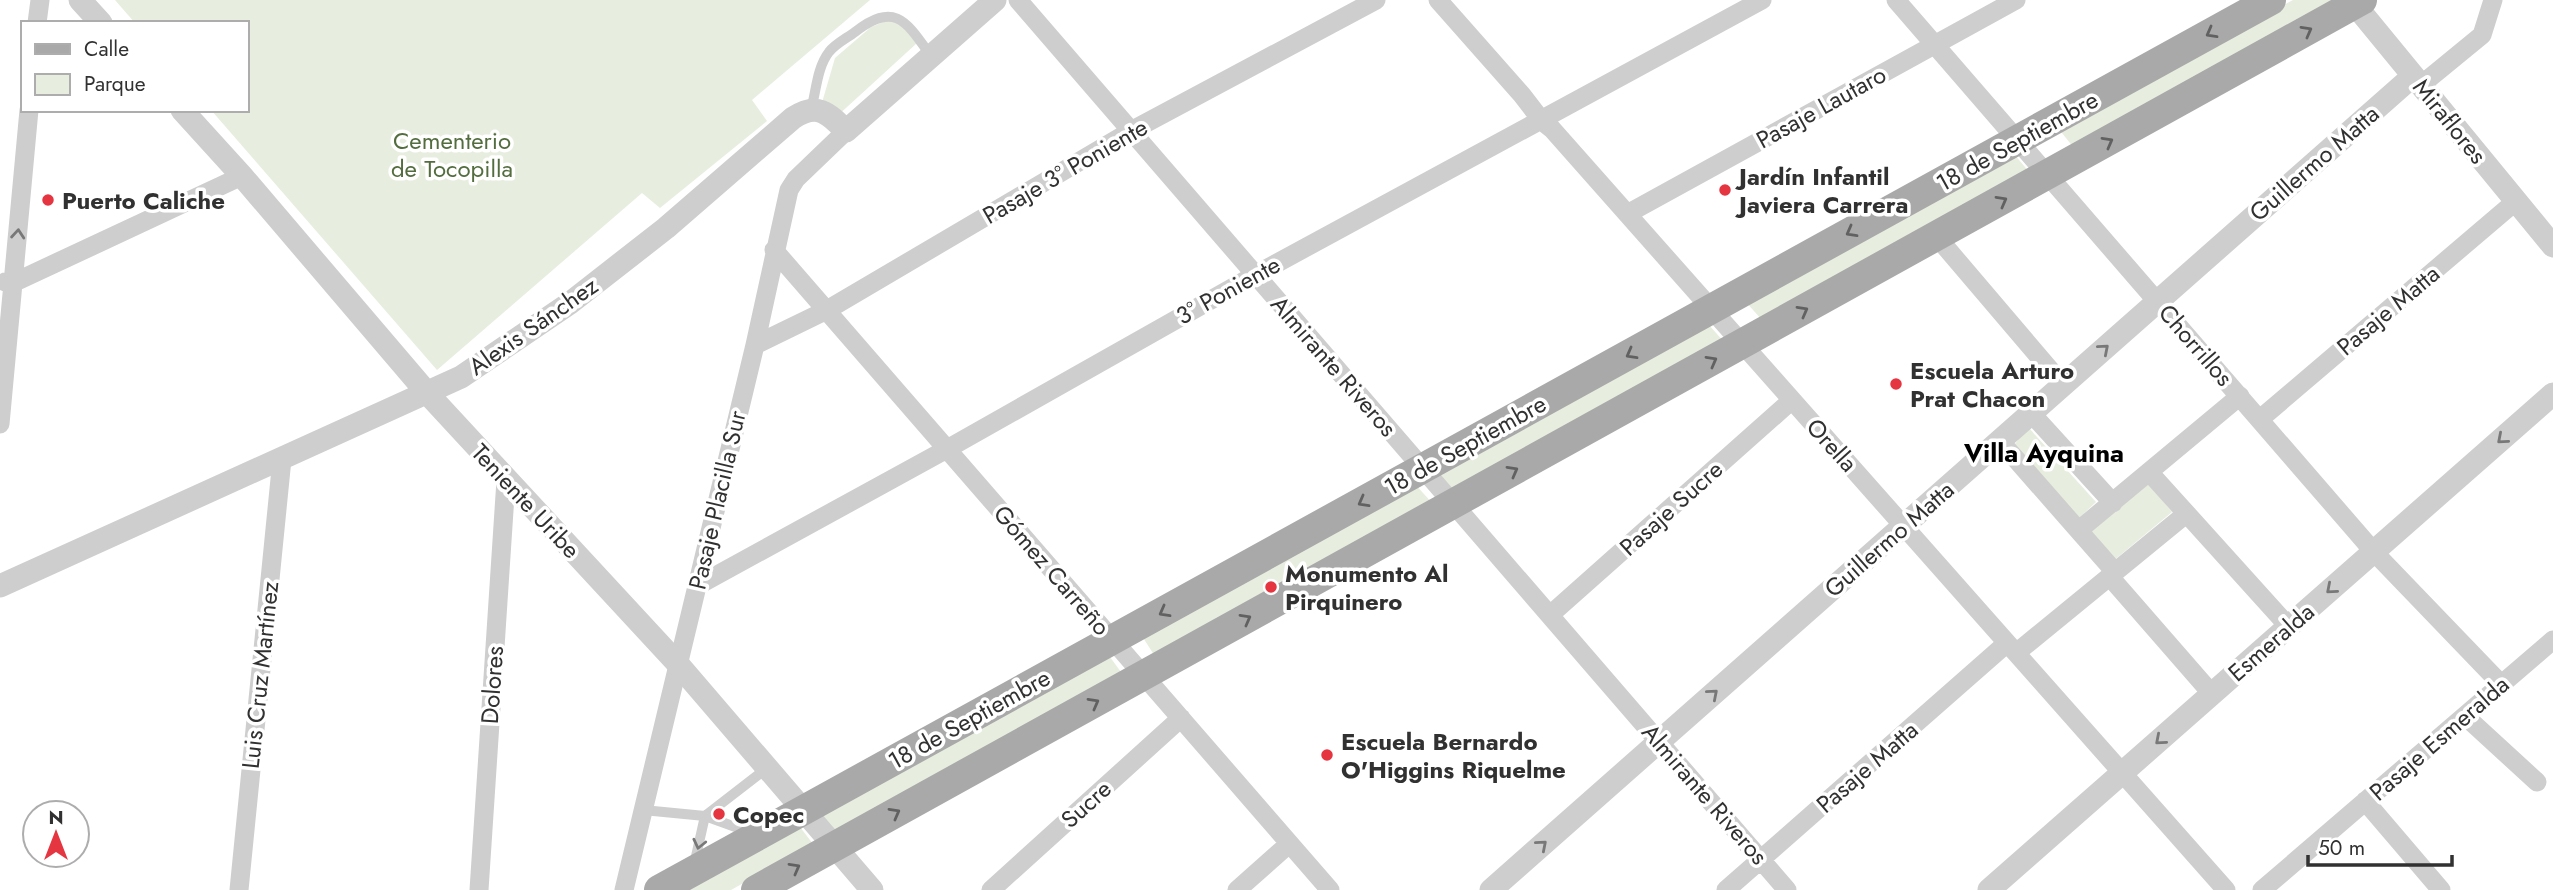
<svg xmlns="http://www.w3.org/2000/svg" width="2553" height="890" font-family="Jost,sans-serif">
<style>
.green{fill:#e7eddf}
.lines{fill:none;stroke-linecap:round;stroke-linejoin:round}
.service{stroke:#cecece;stroke-width:10}
.minor{stroke:#cecece;stroke-width:19}
.tertiary{stroke:#cecece;stroke-width:23}
.primary{stroke:#a9a9a9;stroke-width:30}
.oneway{stroke:#616161}
.oneway2{stroke:#787878}
.poi-dot{fill:#e53540;stroke:#fff;stroke-width:2.5}
.labels{text-anchor:middle;dominant-baseline:central;stroke-width:7;stroke-linejoin:round;paint-order:stroke}
.street-label{font-size:24px;fill:#313131;stroke:#fff}
.park-label{font-size:24px;fill:#536d3e;stroke:#fff}
.poi-label{font-size:24px;font-weight:bold;fill:#313131;stroke:#fff;text-anchor:start}
.neighbourhood-label{font-size:26px;font-weight:bold;fill:#000;stroke:#fff}
</style>
<rect width="100%" height="100%" fill="#fff"/>
<path class="green" d="M115 0H870L752 100 767 121 660 208 642 193 437 370 211 110H247V23H135Z
M2293 0H2338L2074 148 2058 128Z
M889 20 897 21 917 43 835 118 821 106 835 58 871 27Z
M2014 154 2030 173 1762 320 1745 301Z
M1709 325 1724 342 1449 494 1432 474Z
M2028 427 2096 502 2078 519 2011 449Z
M1414 483 1433 504 1156 658 1142 636Z
M2148 483 2172 512 2112 562 2087 532Z
M1107 653 1121 672 834 832 819 815Z
M800 827 813 844 731 890H681Z"/>
<g class="lines">
<path class="service" d="M811 110C816 92 817 67 829 52 835 44 847 38 855 32 895 1 906 21 931 56
M643 810 705 816 752 833
M694 865 705 816 767 768"/>
<path class="minor" d="M1018 0 1787 890
M1438 0 1522 95 1542 121 1552 129 2226 890
M1896 0 2374 552 2501 684
M37 23 40 0
M2421 85 2482 35 2493 0
M1627 214 2016 0
M1937 237 2063 385
M774 250 1330 890
M5 282 13 283 242 176
M755 345 827 310 1131 131 1376 0
M2031 413 2113 503
M2260 419 2516 201
M0 424 29 110
M2000 441 2115 572
M2150 473 2289 627
M2079 530 2240 396
M2110 577 2212 694
M697 586 947 449 1255 275 1762 0
M1550 615 1792 400
M2016 653 2186 514
M2465 716 2537 782
M2365 801 2441 890
M239 890 282 459
M479 890 506 480
M624 890 755 345 789 190 796 179 846 131
M991 890 1181 718
M1237 890 1289 844
M1726 890 2007 643
M2262 890 2553 640"/>
<path class="tertiary" d="M80 0 101 23
M2351 0 2553 246
M182 110 242 176 428 394 677 663 872 890
M0 586 461 377 570 303 666 228 793 118C818 102 828 113 846 131L995 0
M1491 890 2413 76
M1989 890 2553 394"/>
<path class="primary" d="M659 890 2271 0
M756 890 2362 0"/>
</g>
<defs><path id="oneway-chevron" d="M-2-3.5L2.5 0L-2 3.5" fill="none" stroke-width="1.6" stroke-linecap="round" stroke-linejoin="round" transform="scale(1.75)"/></defs>
<g class="oneway">
<use href="#oneway-chevron" transform="translate(2307 31) rotate(-29)"/>
<use href="#oneway-chevron" transform="translate(2211 33) rotate(151)"/>
<use href="#oneway-chevron" transform="translate(2108 142) rotate(-29)"/>
<use href="#oneway-chevron" transform="translate(2002 201) rotate(-29)"/>
<use href="#oneway-chevron" transform="translate(1851 232) rotate(151)"/>
<use href="#oneway-chevron" transform="translate(1803 311) rotate(-29)"/>
<use href="#oneway-chevron" transform="translate(1631 354) rotate(151)"/>
<use href="#oneway-chevron" transform="translate(1712 361) rotate(-29)"/>
<use href="#oneway-chevron" transform="translate(1513 471) rotate(-29)"/>
<use href="#oneway-chevron" transform="translate(1363 502) rotate(151)"/>
<use href="#oneway-chevron" transform="translate(1164 612) rotate(151)"/>
<use href="#oneway-chevron" transform="translate(1246 619) rotate(-29)"/>
<use href="#oneway-chevron" transform="translate(1094 703) rotate(-29)"/>
<use href="#oneway-chevron" transform="translate(895 813) rotate(-29)"/>
<use href="#oneway-chevron" transform="translate(795 868) rotate(-29)"/>
</g>
<g class="oneway2">
<use href="#oneway-chevron" transform="translate(18 234) rotate(-85)"/>
<use href="#oneway-chevron" transform="translate(2104 349) rotate(-41)"/>
<use href="#oneway-chevron" transform="translate(2502 439) rotate(139)"/>
<use href="#oneway-chevron" transform="translate(2331 589) rotate(139)"/>
<use href="#oneway-chevron" transform="translate(1713 694) rotate(-41)"/>
<use href="#oneway-chevron" transform="translate(2160 740) rotate(139)"/>
<use href="#oneway-chevron" transform="translate(699 844) rotate(103)"/>
<use href="#oneway-chevron" transform="translate(1542 845) rotate(-41)"/>
</g>
<g class="poi-dot">
<circle cx="1725" cy="190" r="7"/>
<circle cx="48" cy="200" r="7"/>
<circle cx="1896" cy="384" r="7"/>
<circle cx="1271" cy="587" r="7"/>
<circle cx="1327" cy="755" r="7"/>
<circle cx="719" cy="814" r="7"/>
</g>
<g class="labels">
<g class="street-label">
<text transform="translate(1821 107) rotate(-29)">Pasaje Lautaro</text>
<text transform="translate(2450 121) rotate(51)">Miraflores</text>
<text transform="translate(2017 141) rotate(-29)">18 de Septiembre</text>
<text transform="translate(2314 163) rotate(-41)">Guillermo Matta</text>
<text transform="translate(1065 171) rotate(-30)">Pasaje 3° Poniente</text>
<text transform="translate(1228 290) rotate(-29)">3° Poniente</text>
<text transform="translate(2388 310) rotate(-40)">Pasaje Matta</text>
<text transform="translate(533 326) rotate(-35)">Alexis Sánchez</text>
<text transform="translate(2196 345) rotate(49)">Chorrillos</text>
<text transform="translate(1334 366) rotate(49)">Almirante Riveros</text>
<text transform="translate(1465 445) rotate(-29)">18 de Septiembre</text>
<text transform="translate(1832 445) rotate(48)">Orella</text>
<text transform="translate(717 500) rotate(-77)">Pasaje Placilla Sur</text>
<text transform="translate(526 501) rotate(47)">Teniente Uribe</text>
<text transform="translate(1671 508) rotate(-42)">Pasaje Sucre</text>
<text transform="translate(1889 539) rotate(-41)">Guillermo Matta</text>
<text transform="translate(1052 570) rotate(49)">Gómez Carreño</text>
<text transform="translate(2271 642) rotate(-41)">Esmeralda</text>
<text transform="translate(260 675) rotate(-84)">Luis Cruz Martínez</text>
<text transform="translate(492 685) rotate(-86)">Dolores</text>
<text transform="translate(969 719) rotate(-29)">18 de Septiembre</text>
<text transform="translate(2439 738) rotate(-41)">Pasaje Esmeralda</text>
<text transform="translate(1867 767) rotate(-41)">Pasaje Matta</text>
<text transform="translate(1705 794) rotate(49)">Almirante Riveros</text>
<text transform="translate(1086 804) rotate(-42)">Sucre</text>
</g>
<g class="park-label">
<text x="452" y="140">Cementerio<tspan x="452" dy="28">de Tocopilla</tspan></text>
</g>
<g class="poi-label">
<text x="1739" y="176">Jardín Infantil<tspan x="1739" dy="28">Javiera Carrera</tspan></text>
<text x="62" y="200">Puerto Caliche</text>
<text x="1910" y="370">Escuela Arturo<tspan x="1910" dy="28">Prat Chacon</tspan></text>
<text x="1285" y="573">Monumento Al<tspan x="1285" dy="28">Pirquinero</tspan></text>
<text x="1341" y="741">Escuela Bernardo<tspan x="1341" dy="28">O'Higgins Riquelme</tspan></text>
<text x="733" y="814">Copec</text>
</g>
<g class="neighbourhood-label">
<text x="2044" y="453">Villa Ayquina</text>
</g>
</g>
<rect x="21" y="21" width="228" height="91" fill="#ffffff" stroke="#adadad" stroke-width="2"/>
<rect x="35" y="44" width="35" height="10" fill="#a9a9a9" stroke="#adadad" stroke-width="2"/>
<text x="84" y="56" font-size="21" fill="#313131">Calle</text>
<rect x="35" y="74" width="35" height="21" fill="#e7eddf" stroke="#adadad" stroke-width="2"/>
<text x="84" y="91" font-size="21" fill="#313131">Parque</text>
<g transform="translate(56 834)"><circle r="33" fill="#ffffff" stroke="#adadad" stroke-width="2"/>
<path d="M0-5L12 26L0 18L-12 26Z" fill="#e53540"/>
<text y="-10" font-size="19" font-weight="bold" text-anchor="middle" fill="#313131">N</text>
</g>
<path d="M2308 855v10h144v-10" fill="none" stroke="#313131" stroke-width="3.5"/>
<text x="2318" y="855" font-size="21" fill="#313131" stroke="#ffffff" stroke-width="5" paint-order="stroke">50 m</text>
</svg>
